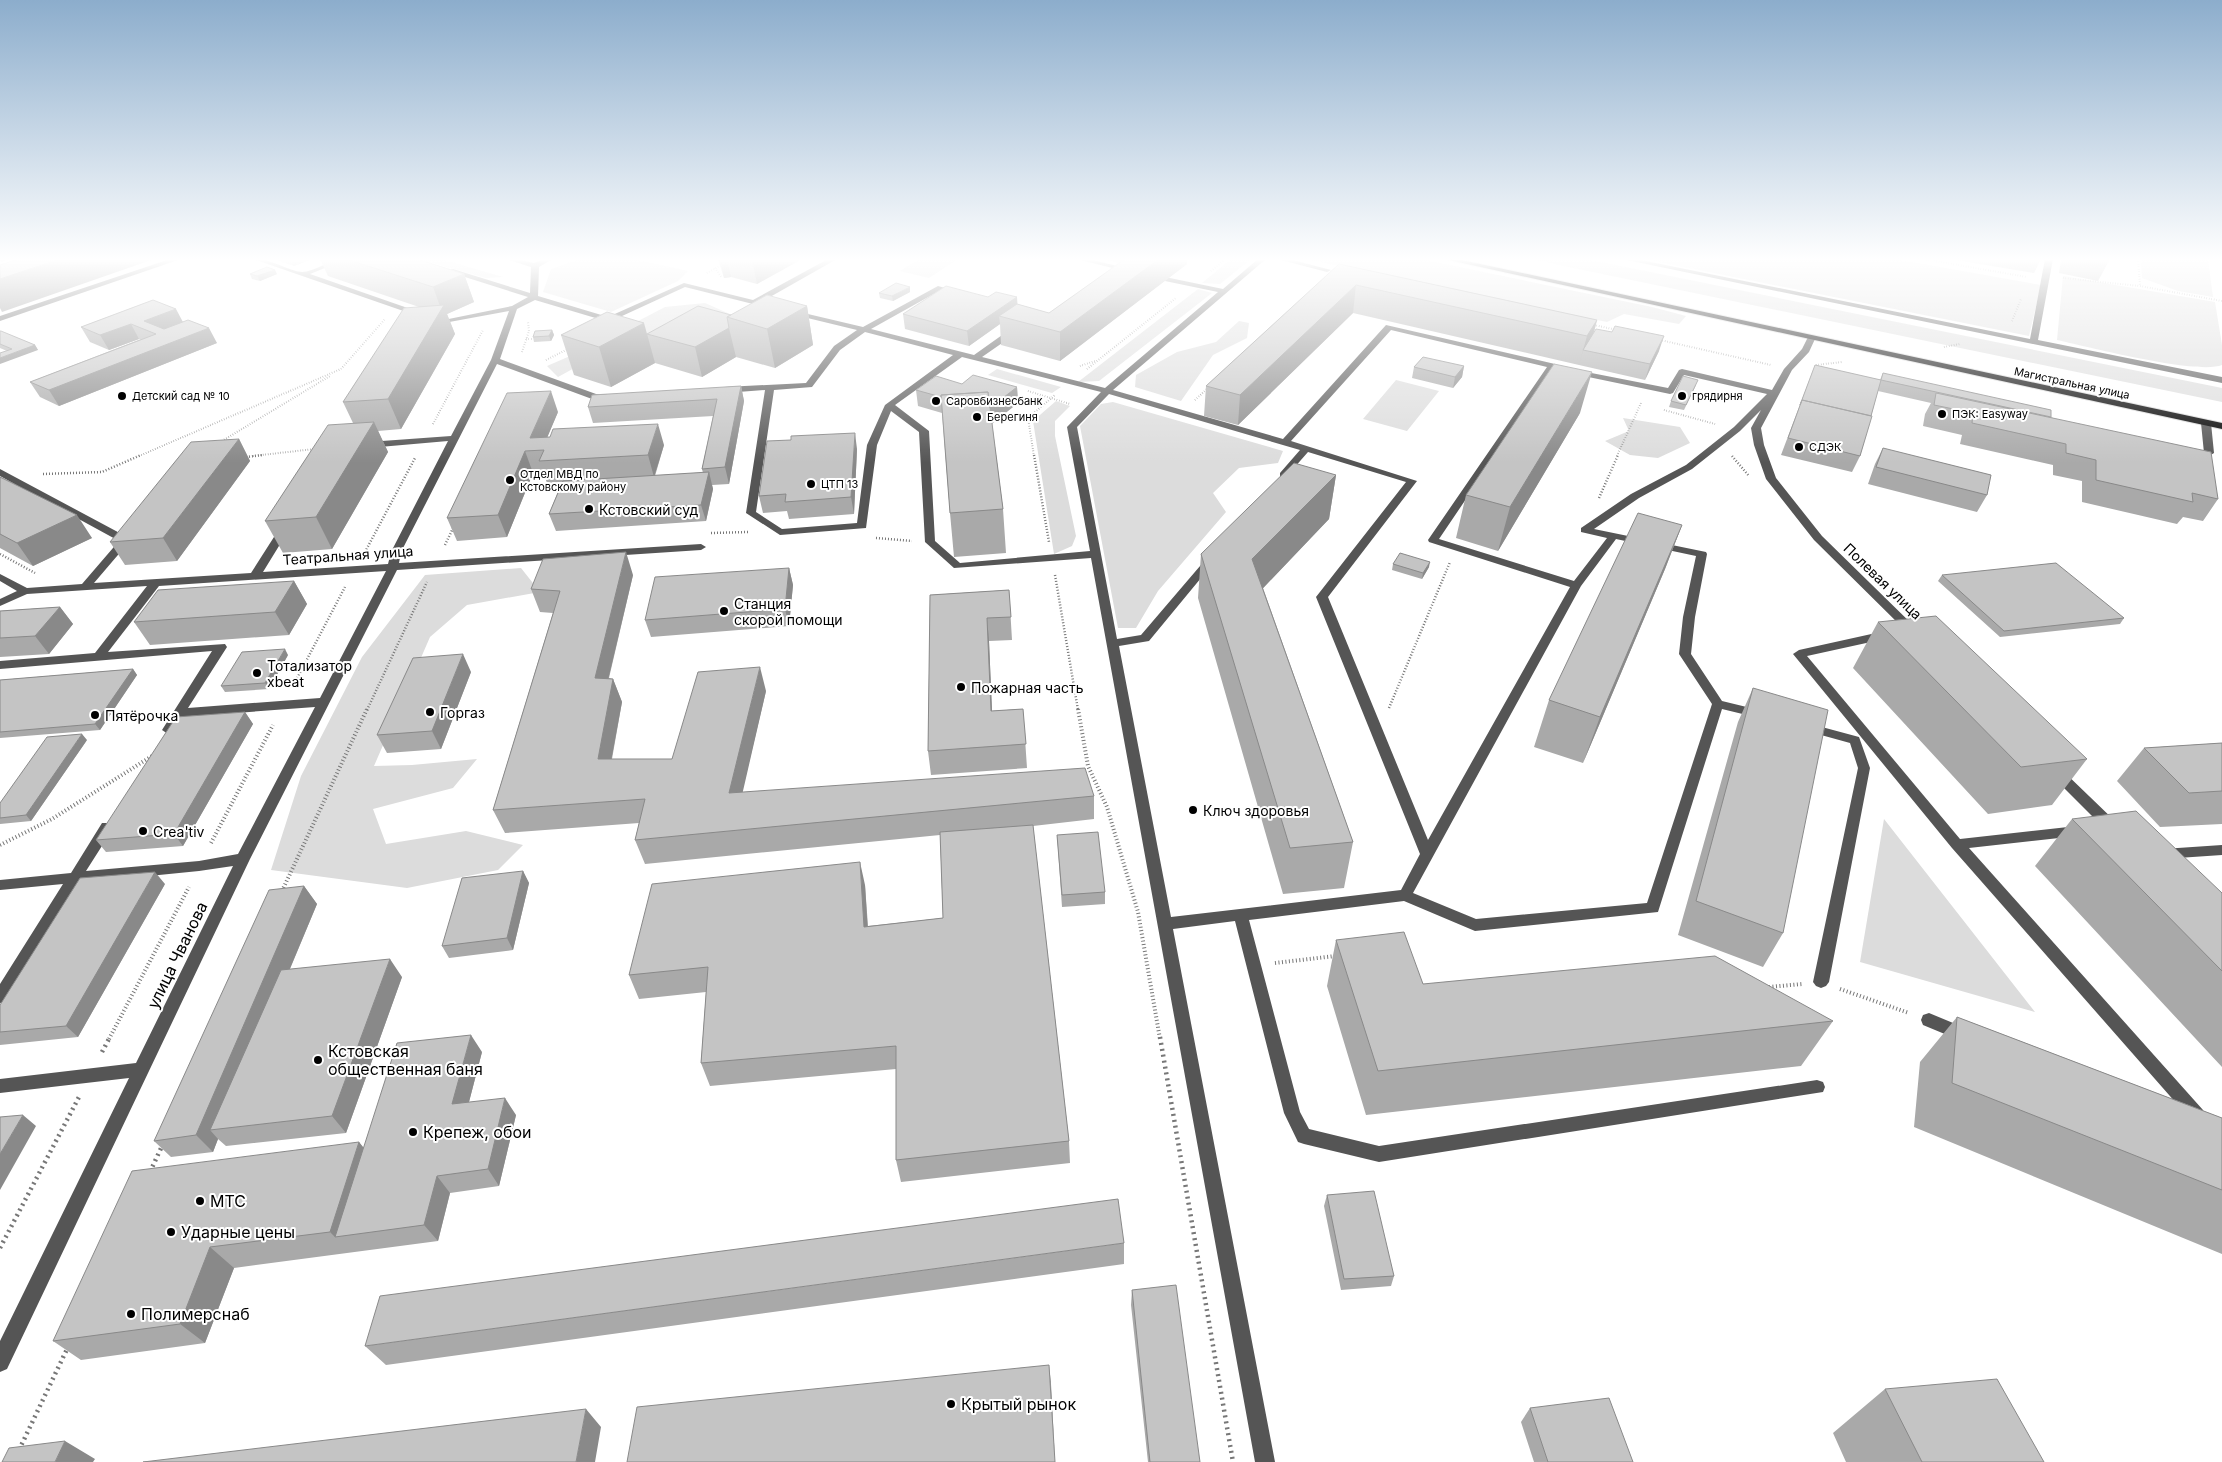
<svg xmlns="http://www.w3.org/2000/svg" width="2222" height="1462" font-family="Inter,sans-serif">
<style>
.green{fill:#dcdcdc}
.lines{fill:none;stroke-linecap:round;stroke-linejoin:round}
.major-casing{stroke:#dbdbdb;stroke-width:2}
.path-far3{stroke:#777;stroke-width:2;stroke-dasharray:0.5 2;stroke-linecap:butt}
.path-far2{stroke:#777;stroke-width:2.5;stroke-dasharray:1 2;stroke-linecap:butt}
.path-far1{stroke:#777;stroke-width:4;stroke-dasharray:1 2.5;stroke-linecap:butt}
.path{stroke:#777;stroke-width:4.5;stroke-dasharray:2 4;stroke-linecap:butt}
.minor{fill:#555;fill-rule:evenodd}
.major{fill:#000;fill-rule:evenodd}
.wall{fill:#a9a9a9}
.shaded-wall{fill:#898989}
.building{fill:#c4c4c4;stroke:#898989}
.poi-dot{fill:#000;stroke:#fff;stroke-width:2}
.labels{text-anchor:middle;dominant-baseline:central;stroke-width:4;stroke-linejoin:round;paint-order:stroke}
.far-street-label{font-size:11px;fill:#000;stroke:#fff}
.far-poi-label{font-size:11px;fill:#000;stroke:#fff;text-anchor:start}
.poi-label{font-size:14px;fill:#000;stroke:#fff;text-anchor:start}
.street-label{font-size:14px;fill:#000;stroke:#fff}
.near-street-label{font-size:16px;fill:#000;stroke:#fff}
.near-poi-label{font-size:16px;fill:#000;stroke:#fff;text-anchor:start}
</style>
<rect width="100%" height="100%" fill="#fff"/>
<path class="green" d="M418 259H441L503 277 486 278Z
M579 259H634L688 271 678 281 611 312 543 292 551 269Z
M919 259H958L929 278 900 271Z
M1231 259H1251L1220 284 1202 283Z
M1305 259H1421L1652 307 1686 316 1679 324 1624 314 1607 322Z
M1530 259H1586L2222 388V402Z
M1644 259H1895L2041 285 2029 336Z
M2141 259H2208L2213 297 2178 291 2142 278Z
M2063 276 2215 302 2222 345V365C2197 375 2089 347 2057 340Z
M1198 289 1212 293 1099 381 1078 382Z
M705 303 732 315 754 329 609 349 558 377 547 366 577 353 665 307Z
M1239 321 1249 323 1247 338 1213 355 1181 401 1135 387 1136 375 1177 352 1216 342Z
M997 369 1061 387 1052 393 988 375Z
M1396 380 1439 391 1407 431 1363 419Z
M1056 401 1070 406 1055 421V436L1076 536 1072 546 1054 554 1033 421Z
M1113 402 1283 451 1278 463 1239 468 1213 493 1226 512 1158 591 1136 628H1118L1080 426 1101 404Z
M1623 418 1680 427 1690 443 1658 458 1630 455 1605 441 1629 431Z
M521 568 540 592 467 605 430 637 374 766 412 765 477 759 453 788 373 809 386 844 466 831 523 845 498 870 407 888 271 870 301 776 362 657 425 575Z
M1884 819 2035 1012 1860 962Z"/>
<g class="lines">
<defs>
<path id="major" d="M1444 259H1457L2222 423V429Z"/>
</defs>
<use href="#major" class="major-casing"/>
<path class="path-far3" d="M1924 259 2027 277
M2138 259 2140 286
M715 268 722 278
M1211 271 1226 259
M707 273 723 264
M2063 278 2140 286 2222 301
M2012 321 2021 299
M1594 325 1617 330
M526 339H533
M1660 340 1771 365
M1944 347 1960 344
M522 352 529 331 528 322
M546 360 568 349
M1816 365 1842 362
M1080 366 1095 361
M1087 369 1176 298
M1028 391 1070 404
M1195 400 1209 387
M1664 410 1715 424
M433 424 483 330
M222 441 330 376
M139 456 341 369 385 319
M253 456 314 449
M1034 456 1028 418 1055 395
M1617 456 1641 403"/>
<path class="path-far2" d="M1034 455 1049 542
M1732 456 1749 476
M246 457 263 455
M43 474 102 472 141 455
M1599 498 1618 455
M711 533 748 532
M876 538 912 541
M445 545 454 526
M365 552 415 458
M0 554 35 573
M1055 575 1078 710
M293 686 345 587
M1389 708 1450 562
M367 710 427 582"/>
<path class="path-far1" d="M1078 709 1088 766 1107 807 1138 912 1160 1039
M211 843 273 725
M0 845 52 819 152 756
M282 891 367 709
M1275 963 1335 956
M1769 987 1802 984
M1840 989 1909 1013
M109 1039 189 887"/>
<path class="path" d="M1160 1037 1233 1462
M102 1052 110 1037
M150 1172 162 1146
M0 1248 79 1097
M19 1450 68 1347"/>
<path class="minor" d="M170 259H181L0 321V316Z
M253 259C272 258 287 271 302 272 314 272 330 259 347 259L310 274 422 313 415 315Z
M506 259H517L534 263 544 259H553L539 267 538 296 608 317 684 283 753 300 828 259H837L761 302 772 304V308H769L685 287 609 322 535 300 517 309 500 359 596 394H607L611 397 607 400 592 399 497 364 401 552 399 563 701 544 706 547 701 550 397 570 250 859 7 1369 0 1372V1341L129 1078 0 1093V1079L136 1063 233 866 199 871 79 883 5 1002 0 1003V984L63 884 0 890V880L71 873 102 823H112L114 827 86 871 199 861 238 854 315 707 183 717 172 733 168 734 162 730 212 651 0 669V661L95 653 147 586 27 594 0 606V599L17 591 0 581V574L27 588 82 584 119 541 0 476V469L129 538V542L94 583 251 573 281 526 285 525 290 528 263 572 388 564 391 552 448 441 368 448 363 445 368 442 451 436 491 360 509 311 433 325 429 323 512 306 528 297 446 271 453 269 530 293 531 267ZM386 571 320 698 188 708 227 647 225 644 108 652 159 586Z
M1076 259H1089L1133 270 1129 272Z
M1258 259H1266L1113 390 1283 439 1386 325 1555 364 1556 366 1439 539 1574 581 1607 538 1581 532V528L1631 494 1686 465 1734 427 1767 394 1684 375 1673 393 1670 394 1574 374 1571 373V369L1668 388 1679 370 1682 369 1772 390 1784 369 1802 349 1808 337H1814L1815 339 1809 352 1792 370 1761 428 1764 445 1776 478 1822 536 1918 630 1912 634 1908 633 1814 540 1766 479 1754 445 1751 428 1761 410 1740 431 1692 469 1639 498 1594 529 1706 552 1707 554 1695 617 1691 654 1722 701 1763 711 1765 714 1759 718 1722 709 1658 912 1475 931 1404 901 1249 920 1300 1112 1309 1129 1379 1146 1817 1080 1823 1082 1825 1087 1823 1092 1379 1162 1304 1144 1298 1142 1284 1113 1235 921 1173 929 1275 1462H1255L1091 558 954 568 925 542 919 432 891 411 877 445 866 528 780 535 746 513 765 390 725 393 721 390 725 387 806 383 834 346 857 330 791 314V310L863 327 938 286 963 293 959 295 939 291 871 329 974 355 1012 328H1018V332L982 357 1105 388 1218 292 1165 281V277L1223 289ZM1391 330 1547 367 1428 540 1429 542 1570 587 1428 840 1328 597 1417 481 1291 441ZM865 332 953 355 885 405 867 445 857 523 782 529 756 512 774 390 812 387 840 350ZM962 357 1101 392 1067 427 1090 551 960 563 935 541 929 431 895 405ZM1109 394 1300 450 1280 473V477H1286L1308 452 1406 482 1316 597 1420 854 1401 890 1171 917 1119 646 1149 641 1215 561 1210 558 1206 559 1141 635 1117 639 1077 427ZM1616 539 1696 556 1683 617 1679 654 1712 704 1647 903 1476 919 1413 893 1581 586Z
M1277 259H1289L1331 270 1327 272Z
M1622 259H1636L2030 339 2045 259H2053L2038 340 2222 377V383Z
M2206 420 2211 423 2214 453 2209 456 2204 453 2201 423Z
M1885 631 1889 632 1891 635 1889 638 1807 656 1960 839 2077 826 2082 827 2084 831 2082 835 2077 836 1969 848 2203 1110 2205 1115 2203 1120 2197 1123 2191 1120 1952 848 1793 654 1799 650Z
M1807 723 1859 737 1870 768 1829 982 1826 986 1821 988 1816 986 1813 982 1858 768 1850 743 1803 730 1801 727 1803 724Z
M2056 767 2061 769 2117 823 2119 827 2117 831H2107L2051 775 2050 772 2051 769Z
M2222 845V855L2163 859 2158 858 2156 854 2158 850 2163 849Z
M1929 1013 1970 1030 1972 1035 1970 1040 1964 1042 1923 1025 1921 1020 1923 1015Z"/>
<use href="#major" class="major"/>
</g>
<path class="wall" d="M273 259H312L294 266Z
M320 259H417L464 274 474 302 447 314 455 334 401 429 378 431 388 452 332 549 283 553 265 521 353 423 343 402 419 307 328 276Z
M718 259H802L757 284 731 277 724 278Z
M1102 259H1187V264L1060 361 1001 345 1000 324 969 346 905 329 903 314 988 297H1017V304L1049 313 1120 263Z
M1950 259H2041L2034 273Z
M2061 259H2110L2098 281 2059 273Z
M1339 264 1597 320 1594 333 1659 351 1645 380 1579 365 1353 313 1238 425 1204 416 1206 386Z
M250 274H277L260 281 252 279Z
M910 292 893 301 880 298 879 293Z
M153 300 183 322 217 343 59 406 40 397 30 382 141 339H139L109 350 90 342 81 327Z
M807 306 813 345 775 368 736 357 702 377 655 363 611 387 574 375 561 335 647 334 731 315Z
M552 330 554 335 551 341 534 342 533 337Z
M0 331 35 345 38 350 7 351 0 348Z
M1815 365 1880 380 1883 373 2051 417 2218 499 2203 521 2183 517 2177 524 2082 502V481L2053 475V465L1960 444 1962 435 1923 426 1925 414 1931 403 1878 391 1860 456 1852 472 1781 455Z
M1464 366 1462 377 1453 388 1412 378 1414 367Z
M962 384 1017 387 1018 403 992 423 1003 509 1006 553 954 557 950 513 942 413 918 406 916 390Z
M1696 385 1684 410 1669 407 1671 401Z
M741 386 744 401 729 484 712 485 713 489 706 521 556 531 549 514 562 482 547 483 543 472 533 473 507 537 457 541 447 518 558 412 547 437 664 445 655 476 703 473 702 469 713 416 593 423 588 407Z
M1580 413 1498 551 1456 538 1466 495Z
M239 439 250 461 177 561 125 565 110 542Z
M1883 448 1987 495 1977 512 1868 484 1875 464Z
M857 449 854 514 789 519 787 511 763 513 759 496Z
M1336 475 1329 519 1263 588 1353 842 1344 888 1283 894 1198 598 1201 554Z
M0 477 92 538 33 566 0 548Z
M1682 525 1665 569 1583 763 1534 747 1549 700Z
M1393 564 1429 567 1422 579 1392 570Z
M789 568 793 585 789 626 651 637 645 620Z
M633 575 609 678 613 679 622 702 612 759H672L766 691 742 792 1094 796V819L1033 826 1069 1141 1070 1163 901 1182 896 1160V1069L710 1086 701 1063 706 992 639 999 629 975 865 885 868 926 943 918 940 835 645 864 635 840 639 823 505 833 493 810 553 613 540 612 531 589Z
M1942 575 2124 618 2120 624 2000 637 1938 581Z
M294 581 307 604 289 635 150 645 134 622Z
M1009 590 1012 640 989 641 992 711 1023 709 1027 768 931 775 928 751 930 595Z
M60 607 73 624 49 654 0 657V611Z
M1878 622 2087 759 2052 805 1988 814 1853 668Z
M288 655 269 689 225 692 221 686Z
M133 669 137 675 100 730 0 738V680Z
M471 672 441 749 387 753 377 735Z
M1753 688 1783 933 1763 967 1678 935 1738 722Z
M245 712 253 724 183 846 106 852 96 840Z
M87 740 31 821 0 824V803Z
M2222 743V824L2160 827 2117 781 2144 748Z
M2072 819 2222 893V1067L2035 866Z
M1057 835 1105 892V904L1062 907Z
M523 871 529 883 513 950 449 958 442 946Z
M165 884 78 1037 0 1045V1005Z
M304 886 317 904 290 969 402 977 346 1133 226 1146 218 1139 213 1152 171 1157 154 1141Z
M1336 940 1423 984 1833 1021 1801 1066 1366 1115 1327 986Z
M1957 1017 2222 1118V1254L1914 1127 1920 1062Z
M482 1052 469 1102 516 1115 499 1186 450 1193 438 1241 234 1268 205 1343 81 1360 53 1341 359 1142 363 1148Z
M1327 1195 1394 1276 1391 1286 1341 1290 1324 1206Z
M1124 1243V1264L386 1365 365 1346Z
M1132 1290 1200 1462H1148L1131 1305Z
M1885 1389 2044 1462H1846L1833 1433Z
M1530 1408 1633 1462H1534L1521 1422Z"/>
<path class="shaded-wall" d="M0 259H9L1 262Z
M60 259H154L2 312 0 308V279Z
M291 259H312L294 266Z
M720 259H727L731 277 724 278Z
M752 259H802L757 284Z
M1159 259H1187V264L1060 361V332Z
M275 270 277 274 260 281 257 276Z
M464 274 474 302 447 314 455 334 401 429 388 399 441 309 433 287Z
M1356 285 1353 313 1238 425 1240 395Z
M910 287V292L893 301 892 296Z
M1017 297 1018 312 999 316 1000 324 969 346 967 331Z
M807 306 813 345 775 368 767 329Z
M176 309 184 324 156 335 144 321Z
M1597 320 1589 349 1583 350 1579 365 1587 336Z
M644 323 655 363 611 387 599 347Z
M131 324 139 339 109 350 100 335Z
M209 328 217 343 59 406 49 390Z
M729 328 736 357 702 377 695 347Z
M552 330 554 335 551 341 549 336Z
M1664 336 1659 351 1645 380 1650 364Z
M35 345 38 350 0 364V358Z
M1464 366 1462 377 1453 388 1455 377Z
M1592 372 1580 413 1498 551 1510 507Z
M741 386 744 401 729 484 725 467Z
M1017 387 1018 403 988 427 987 410Z
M551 391 558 412 542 450 530 438Z
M374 422 388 452 332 549 316 517Z
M658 424 664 445 654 477 648 455Z
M855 433 857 449 854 514 851 497Z
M239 439 250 461 177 561 163 538Z
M525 451 533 473 507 537 498 515Z
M709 472 713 489 706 521 701 505Z
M1336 475 1329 519 1248 604 1252 559Z
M77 515 92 538 33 566 17 543Z
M1682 525 1665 569 1583 763 1600 717Z
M626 552 633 575 603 701 595 678Z
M1430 562 1429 567 1422 579 1423 573Z
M789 568 793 585 789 626 785 609Z
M294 581 307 604 289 635 275 612Z
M60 607 73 624 49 654 35 636Z
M987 618 989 641 993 735 991 711Z
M285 649 288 655 269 689 265 683Z
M463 654 471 672 441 749 432 731Z
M760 667 766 691 737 817 729 793Z
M133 669 137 675 100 730 95 724Z
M613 679 622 702 607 783 598 759Z
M245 712 253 724 183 846 174 834Z
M82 734 87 740 31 821 26 815Z
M860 862 865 885 869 950 864 927Z
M523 871 529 883 513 950 507 938Z
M155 872 165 884 78 1037 66 1026Z
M304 886 317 904 223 1128 210 1130 218 1139 213 1152 196 1135Z
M390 959 402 977 346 1133 332 1116Z
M471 1035 482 1052 464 1121 452 1104Z
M505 1098 516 1115 499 1186 488 1169Z
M23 1115 36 1126 0 1190V1154Z
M359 1142 377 1164 335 1237 330 1232Z
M437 1176 450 1193 438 1241 424 1225Z
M210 1247 234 1268 205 1343 180 1324Z
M1049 1365 1051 1384 1055 1462Z
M586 1409 601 1427 595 1462H576Z
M65 1441 95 1459 93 1462H55Z"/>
<path class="building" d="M19 259H60L0 279V265Z
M346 259H417L464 274 433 287Z
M1125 259H1159L1060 332 999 316 1017 304 1049 313Z
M1339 264 1597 320 1587 336 1356 285 1240 395 1206 386Z
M267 267 275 270 257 276 250 274Z
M896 283 910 287 892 296 879 293Z
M946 286 988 297 996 292 1017 297 967 331 903 314Z
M767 295 807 306 767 329 727 317Z
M153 300 176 309 144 321 164 329 188 320 209 328 49 390 30 382 156 334 131 324 100 335 81 327Z
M444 305 388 399 343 402 404 308Z
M698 306 731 315 727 317 729 328 695 347 647 334Z
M607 312 644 323 599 347 561 335Z
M1615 326 1664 336 1650 364 1583 350 1596 329 1612 332Z
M552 330 549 336 533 337 535 331Z
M0 331H1L35 345 0 358V353L12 349 0 344Z
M1423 357 1464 366 1455 377 1414 367Z
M1554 364 1592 372 1510 507 1466 495Z
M1815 365 1881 380 1883 373 2051 410V417L1881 380 1871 416 1802 400 1800 405Z
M973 375 1017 387 990 408 988 392 941 395V397L916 390 936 376 962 384Z
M1683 376 1698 380 1686 405 1671 401Z
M741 386 725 467 702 469 717 399 588 407 592 395Z
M551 391 530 438 550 437 553 429 658 424 648 455 539 461 544 450 525 451 498 515 447 518 507 393Z
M988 392 1003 509 950 513 941 395Z
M1936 393 2211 452 2218 499 2192 493 2193 502 2096 480V460L2066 453V444L1972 423 1973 413 1934 405Z
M1802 400 1872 416 1860 456 1788 438Z
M374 422 316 517 265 521 328 425Z
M855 433 851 497 785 502 786 494 759 496 767 441 791 440V436Z
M239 439 163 538 110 542 191 442Z
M1883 448 1991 475 1987 495 1876 467Z
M1294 463 1336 475 1252 559 1353 842 1290 848 1201 554Z
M709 472 701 505 549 514 563 481Z
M0 477 77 515 17 543 0 534Z
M1638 513 1682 525 1600 717 1549 700Z
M626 552 595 678 613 679 598 759H672L698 672 760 667 729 793 1085 768 1094 796 635 840 645 799 493 810 560 591 531 589 543 559Z
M1400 553 1430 562 1423 573 1393 564Z
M2056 563 2124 618 2004 631 1942 575Z
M789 568 785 609 645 620 655 577Z
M294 581 275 612 134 622 158 590Z
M1009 590 1011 617 987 618 991 711 1023 709 1026 744 928 751 930 595Z
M60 607 35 636 0 638V611Z
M1936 616 2087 759 2021 767 1878 622Z
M285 649 265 683 221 686 242 652Z
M463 654 432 731 377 735 413 658Z
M133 669 95 724 0 732V680Z
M1753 688 1828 710 1783 933 1696 901Z
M245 712 174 834 96 840 176 717Z
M82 734 26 815 0 818V803L47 737Z
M2222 743V791L2189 793 2144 748Z
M2136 811 2222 893V971L2072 819Z
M1033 825 1069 1141 896 1160V1046L701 1063 708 967 629 975 652 884 860 862 864 927 943 918 940 832Z
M1098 832 1105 892 1062 895 1057 835Z
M523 871 507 938 442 946 462 878Z
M155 872 66 1026 0 1032V1005L80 878Z
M304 886 196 1135 154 1141 269 890Z
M1404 932 1423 984 1715 956 1833 1021 1378 1071 1336 940Z
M390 959 332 1116 210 1130 281 970Z
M1957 1017 2222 1118V1190L1952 1083Z
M471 1035 452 1104 505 1098 488 1169 437 1176 424 1225 335 1237 397 1043Z
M23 1115 0 1154V1117Z
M359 1142 330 1232 210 1247 180 1324 53 1341 132 1171Z
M1374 1191 1394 1276 1344 1279 1327 1195Z
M1118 1199 1124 1243 365 1346 380 1296Z
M1176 1285 1200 1462H1150L1132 1290Z
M1049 1365 1055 1462H627L637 1407Z
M1997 1379 2044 1462H1922L1885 1389Z
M1609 1398 1633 1462H1548L1530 1408Z
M586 1409 576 1462H143Z
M65 1441 55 1462H2L9 1448Z"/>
<linearGradient id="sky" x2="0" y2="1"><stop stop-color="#8cadcc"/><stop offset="0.56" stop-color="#fff"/><stop offset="1" stop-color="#fff" stop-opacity="0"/></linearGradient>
<rect width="2222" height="463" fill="url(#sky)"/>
<g class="poi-dot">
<circle cx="122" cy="396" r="5"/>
<circle cx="1682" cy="396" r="5"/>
<circle cx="936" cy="401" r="5"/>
<circle cx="1942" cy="414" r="5"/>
<circle cx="977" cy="417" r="5"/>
<circle cx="1799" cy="447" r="5"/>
<circle cx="510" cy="480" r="5"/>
<circle cx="811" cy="484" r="5"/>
<circle cx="589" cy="509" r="5"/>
<circle cx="724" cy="611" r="5"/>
<circle cx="257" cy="673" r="5"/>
<circle cx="961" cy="687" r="5"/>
<circle cx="430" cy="712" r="5"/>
<circle cx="95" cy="715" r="5"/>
<circle cx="1193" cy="810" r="5"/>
<circle cx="143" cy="831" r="5"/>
<circle cx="318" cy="1060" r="5"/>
<circle cx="413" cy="1132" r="5"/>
<circle cx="200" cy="1201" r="5"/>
<circle cx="171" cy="1232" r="5"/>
<circle cx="131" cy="1314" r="5"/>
<circle cx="951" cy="1404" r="5"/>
</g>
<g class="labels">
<g class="far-street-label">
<text transform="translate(2072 383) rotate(12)">Магистральная улица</text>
</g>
<g class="far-poi-label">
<text x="132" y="396">Детский сад № 10</text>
<text x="1692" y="396">грядирня</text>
<text x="946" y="401">Саровбизнесбанк</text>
<text x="1952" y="414">ПЭК: Easyway</text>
<text x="987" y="417">Берегиня</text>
<text x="1809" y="447">СДЭК</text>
<text x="520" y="474">Отдел МВД по<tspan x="520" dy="13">Кстовскому району</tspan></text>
<text x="821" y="484">ЦТП 13</text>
</g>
<g class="poi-label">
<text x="599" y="509">Кстовский суд</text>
<text x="734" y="603">Станция<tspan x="734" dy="16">скорой помощи</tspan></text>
<text x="267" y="665">Тотализатор<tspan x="267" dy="16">xbeat</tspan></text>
<text x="971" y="687">Пожарная часть</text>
<text x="440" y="712">Горгаз</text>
<text x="105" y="715">Пятёрочка</text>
<text x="1203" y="810">Ключ здоровья</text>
<text x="153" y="831">Crea'tiv</text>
</g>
<g class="street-label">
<text transform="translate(348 555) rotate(-4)">Театральная улица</text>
<text transform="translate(1883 581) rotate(44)">Полевая улица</text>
</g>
<g class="near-street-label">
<text transform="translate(177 955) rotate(-64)">улица Чванова</text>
</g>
<g class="near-poi-label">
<text x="328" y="1051">Кстовская<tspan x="328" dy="18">общественная баня</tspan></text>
<text x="423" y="1132">Крепеж, обои</text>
<text x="210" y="1201">МТС</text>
<text x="181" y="1232">Ударные цены</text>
<text x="141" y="1314">Полимерснаб</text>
<text x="961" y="1404">Крытый рынок</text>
</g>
</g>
</svg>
